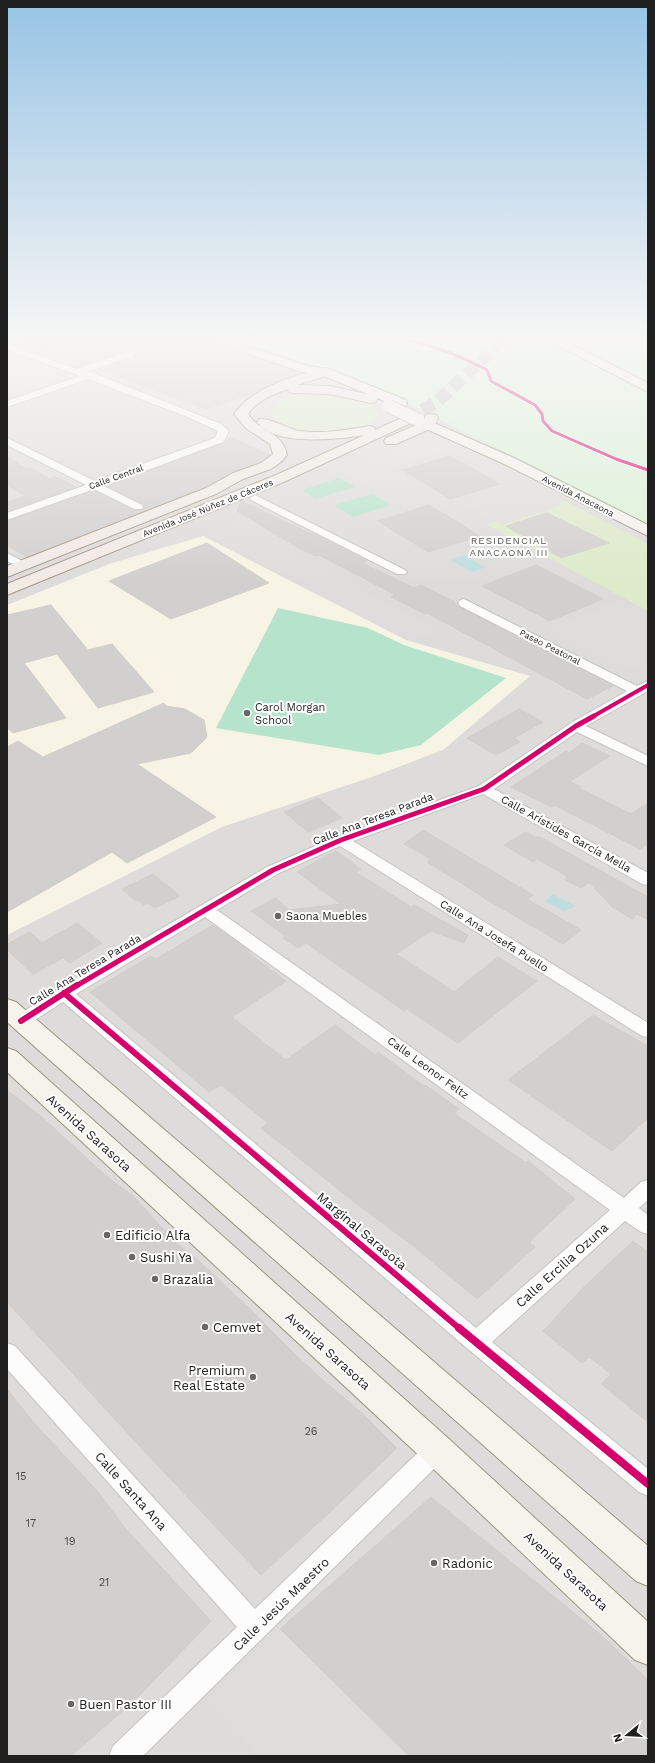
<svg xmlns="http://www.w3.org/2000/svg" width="655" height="1763" font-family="'Work Sans',sans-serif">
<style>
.residential{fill:#dddcda}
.education{fill:#f7f4e5}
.grass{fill:#deeac9}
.park{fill:#d9f2d6}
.pitch{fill:#b6e3cb}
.parking{fill:#dedddc}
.water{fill:#bedde0}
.building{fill:#d2d0ce;stroke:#d1cdca}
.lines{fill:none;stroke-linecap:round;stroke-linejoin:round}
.primary-tunnel{stroke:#c5c3c1;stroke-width:13;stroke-dasharray:13 6;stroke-linecap:butt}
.street-casing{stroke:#c4c3c1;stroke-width:2}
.secondary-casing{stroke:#989781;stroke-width:2}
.primary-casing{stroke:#a49785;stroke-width:2}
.street{fill:#fcfcfc;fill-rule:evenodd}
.secondary{fill:#f4f3ec;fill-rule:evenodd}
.primary{fill:#f1ebe6;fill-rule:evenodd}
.secondary-bridge-casing{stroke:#989781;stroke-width:14;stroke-linecap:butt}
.secondary-bridge{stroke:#f4f3ec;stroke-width:13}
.cycleway-far4-casing{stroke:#fff;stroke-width:4.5}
.cycleway-far3-casing{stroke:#fff;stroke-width:6}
.cycleway-far2-casing{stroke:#fff;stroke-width:8}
.cycleway-far1-casing{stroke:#fff;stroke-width:8}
.cycleway-casing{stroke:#fff;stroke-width:10}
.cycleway-far4{stroke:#d6006c;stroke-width:3}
.cycleway-far3{stroke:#d6006c;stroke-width:4}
.cycleway-far2{stroke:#d6006c;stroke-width:5}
.cycleway-far1{stroke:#d6006c;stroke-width:6}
.cycleway{stroke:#d6006c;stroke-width:8}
.poi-dot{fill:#686766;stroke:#fff;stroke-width:1.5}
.labels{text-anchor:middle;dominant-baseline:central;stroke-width:4;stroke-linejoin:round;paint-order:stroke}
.far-street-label{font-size:9px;fill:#202020;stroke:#fff}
.far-neighbourhood-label{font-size:10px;letter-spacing:1px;fill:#535353;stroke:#fff}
.poi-label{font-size:11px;fill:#202020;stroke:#fff;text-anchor:start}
.street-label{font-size:11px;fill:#202020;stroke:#fff}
.near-number-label{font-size:11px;fill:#4c4c4c}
.near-street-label{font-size:13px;fill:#202020;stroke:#fff}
.near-poi-label{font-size:13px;fill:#202020;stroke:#fff;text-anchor:start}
</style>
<rect width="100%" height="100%" fill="#eeece9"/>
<path class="residential" d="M7 337H648V1756H7Z"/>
<path class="education" d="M203 536 406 640 530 676 443 750 369 778 222 827 7 935V605L109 564Z"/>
<path class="grass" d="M322 393C339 396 372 396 378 414 364 439 286 440 271 414 277 394 305 394 322 393Z
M563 500 648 544V611L486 524Z"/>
<path class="park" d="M225 337H648V524L402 400 301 362Z"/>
<path class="pitch" d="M339 478 355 487 315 499 302 490Z
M372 494 391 505 353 517 334 505Z
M278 608 368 628 404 645 506 678 421 745 379 755 216 728Z"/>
<path class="parking" d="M429 438 451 450 392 469 440 497 406 508 337 469Z
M524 485 563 505 501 525 464 504Z
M241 523 438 630 415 640 207 535Z
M623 600 648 614V662L629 670 547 629Z
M280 1629 409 1756H257L208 1699Z"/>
<path class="water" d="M464 555 485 567H486L472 572 450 560Z
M553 894 576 906 563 911 545 901Z"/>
<path class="building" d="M16 337H188L238 354 241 353 299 374 274 383 256 392 206 409 99 369 134 357 136 353 134 350 128 351 86 364 16 339Z
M230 437 269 455 260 462 232 472 203 488 27 557 7 545V521L94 491 133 510H142L144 508 143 504 108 486 224 443Z
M450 456 500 484 450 499 403 470Z
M7 457 27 469 31 468 49 479 56 477 76 487 7 511V502L26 496 7 485Z
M242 501 289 524H291L314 535H316L367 561 362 563 414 588 421 585 455 602 453 603 459 607 613 686 587 699 427 613 425 614 391 597 396 595 319 555 316 556 297 547 237 511Z
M429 505 446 515 480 536 428 552 378 521Z
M547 513 609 543 561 558 506 526Z
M207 543 269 583 171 619 109 581Z
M536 565 603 599 550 621 482 586Z
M51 605 88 650 112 644 154 692 98 708 57 654 24 663 66 718 13 733 7 728V615Z
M164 703 166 706 185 709 204 720 207 737 191 753 137 764 216 817 127 863 112 852 7 912V747L18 741 43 757Z
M519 709 543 722 514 738 520 742 496 755 467 738Z
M582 743 610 756 570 781 581 787 579 788 631 814 648 803V844L640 849 554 805 552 807 511 787 566 751 569 753Z
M318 798 342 818 308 832 284 812Z
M423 830 533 895 527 899 581 930 563 944 484 898H485L427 862 431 859 404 844Z
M526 832 534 837H540L556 846 648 897V920L637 914 632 919 612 907 589 882 581 888 565 880 567 876 537 859 533 862 504 845Z
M336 851 361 869 356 872 411 907 414 905 468 935 464 943 431 931 396 954 454 992 498 957 537 981 458 1043 407 1009 404 1011 306 943 298 948 283 938 286 936 251 911 276 898 289 910 341 904 297 872Z
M153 874 180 896 155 908 148 903 144 905 138 900 136 901 122 889Z
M77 923 102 943 70 963 63 958 33 974 7 950V944L30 932 42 943Z
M213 925 249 951 247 952 286 981 232 1017 286 1060 335 1025 375 1055 378 1052 424 1086 425 1085 459 1109 454 1113 526 1163 528 1161 575 1199 529 1242 535 1247 477 1299 412 1245 353 1201 261 1128 268 1123 221 1085 209 1092 90 992 151 956 156 959Z
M593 1015 648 1046V1118L612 1151 508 1080Z
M7 1090 43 1118 106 1176 133 1196 176 1243 198 1260 249 1308 299 1358 325 1382 364 1415 397 1448 328 1514 261 1575 145 1452 7 1302Z
M633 1241 648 1252V1422L601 1384 611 1374 589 1357 582 1363 543 1331 583 1288Z
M7 1389 34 1423 99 1493 125 1528 211 1621 135 1700 71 1756H7Z
M431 1497 600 1634 648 1680V1756H409L280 1629Z"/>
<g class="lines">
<path class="primary-tunnel" d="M406 420 438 401 506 337"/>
<defs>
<path id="street" d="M7 344 77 369 128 352H134L135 354 134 356 86 372 93 373 221 424 228 430V434L223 442 104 486 142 505 143 507 142 509H134L94 489 7 520V513L86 485 7 445V438L95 481 215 438 218 431 188 417 88 379 7 407V401L80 376 7 350Z
M255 495 405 570 407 572 405 574H397L251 500 250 498Z
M7 553 26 563 28 565 26 567H18L7 561Z
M464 599 637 686 648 681V691L586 726 648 756V766L577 732 494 789 648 873V885L642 884 483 794 353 841 648 1023V1037L642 1036 340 846 279 873 217 910 624 1198 641 1182 648 1180V1200L639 1208 648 1215V1234L641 1232 625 1221 492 1342 648 1469V1496L639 1492 468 1349 63 1002 27 1025 21 1027 15 1025 12 1021 15 1017 58 989 267 867 336 837 479 786 571 723 627 691 460 606 458 603 460 600ZM205 917 610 1210 476 1328 76 994Z
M7 1343 15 1346 255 1609 429 1442 437 1439 445 1442 449 1450 445 1458 143 1756H109L113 1746 237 1627 7 1369Z"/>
<path id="secondary" d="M202 337H219L308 366 329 369 406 400 407 403 406 406H396L322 375 302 372 204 339Z
M543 337H557L648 383V392L545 339Z
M418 416 512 457 648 525V536L502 463 413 423 411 420 413 417Z
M7 999 16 1002 648 1546V1586L636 1581 7 1022Z
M7 1048 16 1051 449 1439 648 1622V1665L635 1660 425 1461 7 1072Z"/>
<path id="primary" d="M325 368 329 369 331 372 329 375 297 385 329 386 376 396 377 399 376 402 371 403 329 394 293 393 289 392 287 389C273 395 256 401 248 414 259 432 283 432 287 455L281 462 271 469 243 479 216 494 7 577V566L206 488 233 473 261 463 273 454 270 444 247 429 234 414C253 387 294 376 325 368Z
M431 414 436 415 438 418 434 427 396 444H386L384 441 386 438 423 422 426 415Z
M406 416 411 417 413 420 411 423 286 481 7 595V584L276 475 365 435C339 439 274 447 257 422L259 419C268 417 288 429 300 431 323 434 347 430 369 426L374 427 375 430Z"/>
</defs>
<use href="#street" class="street-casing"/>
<use href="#secondary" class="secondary-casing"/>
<use href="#primary" class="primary-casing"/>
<use href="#street" class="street"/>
<use href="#secondary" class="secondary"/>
<use href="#primary" class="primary"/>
<defs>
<path id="secondary-bridge" d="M389 406 418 420"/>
</defs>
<use href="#secondary-bridge" class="secondary-bridge-casing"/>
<use href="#secondary-bridge" class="secondary-bridge"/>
<defs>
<path id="cycleway-far4" d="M393 337C422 341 461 356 487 370L491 381 535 405 542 414 543 421 552 431 616 459 648 470"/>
<path id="cycleway-far3" d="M592 717 648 685"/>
<path id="cycleway-far2" d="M76 986 273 870 341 840 484 789 576 726 594 716"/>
<path id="cycleway-far1" d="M64 993 460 1329
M21 1021 77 985"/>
<path id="cycleway" d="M459 1328 648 1484"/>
</defs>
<use href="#cycleway-far4" class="cycleway-far4-casing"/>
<use href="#cycleway-far3" class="cycleway-far3-casing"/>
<use href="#cycleway-far2" class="cycleway-far2-casing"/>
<use href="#cycleway-far1" class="cycleway-far1-casing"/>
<use href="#cycleway" class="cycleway-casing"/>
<use href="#cycleway-far4" class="cycleway-far4"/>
<use href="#cycleway-far3" class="cycleway-far3"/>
<use href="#cycleway-far2" class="cycleway-far2"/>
<use href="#cycleway-far1" class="cycleway-far1"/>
<use href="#cycleway" class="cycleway"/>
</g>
<linearGradient id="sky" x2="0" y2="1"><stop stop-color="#97c4e5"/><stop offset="0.58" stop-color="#f7f6f5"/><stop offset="1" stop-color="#f7f6f5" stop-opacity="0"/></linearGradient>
<rect width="655" height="584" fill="url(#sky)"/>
<g class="poi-dot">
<circle cx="247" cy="713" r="4"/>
<circle cx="278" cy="916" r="4"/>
<circle cx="107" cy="1235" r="4"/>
<circle cx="132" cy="1257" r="4"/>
<circle cx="155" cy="1279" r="4"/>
<circle cx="205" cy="1327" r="4"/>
<circle cx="253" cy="1377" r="4"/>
<circle cx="434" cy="1563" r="4"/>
<circle cx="71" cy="1704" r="4"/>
</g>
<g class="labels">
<g class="far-street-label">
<text transform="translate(116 477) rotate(-20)">Calle Central</text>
<text transform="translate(578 496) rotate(27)">Avenida Anacaona</text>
<text transform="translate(208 508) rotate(-22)">Avenida José Núñez de Cáceres</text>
<text transform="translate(550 647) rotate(27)">Paseo Peatonal</text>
</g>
<g class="far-neighbourhood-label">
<text x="509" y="540">RESIDENCIAL<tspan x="509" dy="12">ANACAONA III</tspan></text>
</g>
<g class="poi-label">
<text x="255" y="707">Carol Morgan<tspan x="255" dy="13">School</tspan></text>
<text x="286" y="916">Saona Muebles</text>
</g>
<g class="street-label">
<text transform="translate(373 819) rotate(-21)">Calle Ana Teresa Parada</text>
<text transform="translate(566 834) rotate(29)">Calle Arístides García Mella</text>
<text transform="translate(494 936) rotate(32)">Calle Ana Josefa Puello</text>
<text transform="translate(85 970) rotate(-31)">Calle Ana Teresa Parada</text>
<text transform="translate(428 1068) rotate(36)">Calle Leonor Feltz</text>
</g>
<g class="near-number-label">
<text x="311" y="1431">26</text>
<text x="21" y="1476">15</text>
<text x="31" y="1523">17</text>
<text x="70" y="1541">19</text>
<text x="104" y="1582">21</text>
</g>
<g class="near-street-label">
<text transform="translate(89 1133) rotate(42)">Avenida Sarasota</text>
<text transform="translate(362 1231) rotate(40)">Marginal Sarasota</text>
<text transform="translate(562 1265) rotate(-42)">Calle Ercilia Ozuna</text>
<text transform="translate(328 1351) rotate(42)">Avenida Sarasota</text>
<text transform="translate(131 1491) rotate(48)">Calle Santa Ana</text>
<text transform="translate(566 1571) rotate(43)">Avenida Sarasota</text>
<text transform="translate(281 1604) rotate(-44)">Calle Jesús Maestro</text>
</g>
<g class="near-poi-label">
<text x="115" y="1235">Edificio Alfa</text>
<text x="140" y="1257">Sushi Ya</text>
<text x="163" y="1279">Brazalia</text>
<text x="213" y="1327">Cemvet</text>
<text x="245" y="1370" text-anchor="end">Premium<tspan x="245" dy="15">Real Estate</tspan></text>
<text x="442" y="1563">Radonic</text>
<text x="79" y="1704">Buen Pastor III</text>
</g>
</g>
<rect width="655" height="1763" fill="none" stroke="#202020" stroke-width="16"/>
<g transform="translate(627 1735) rotate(252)" stroke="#ffffff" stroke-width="3" paint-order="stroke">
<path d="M0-3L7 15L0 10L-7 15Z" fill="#202020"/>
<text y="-6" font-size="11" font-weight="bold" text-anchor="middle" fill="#202020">N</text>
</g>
</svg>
